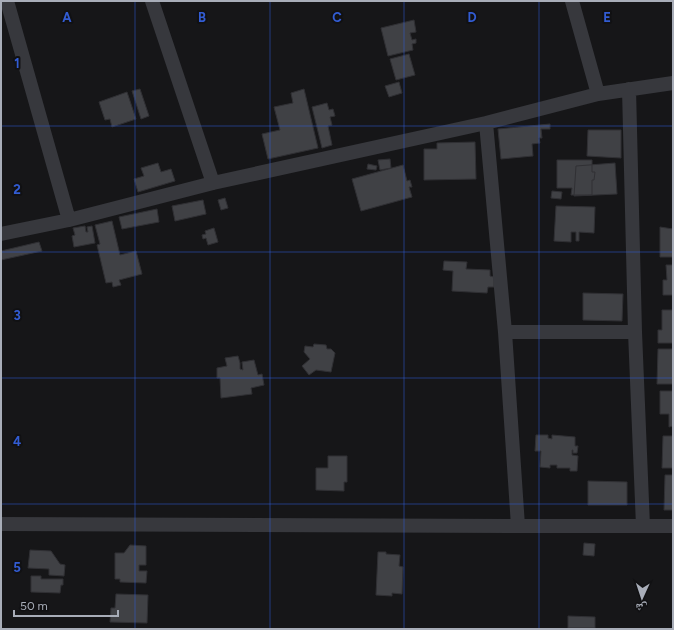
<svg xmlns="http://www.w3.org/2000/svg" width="674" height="630" font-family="Figtree,'Noto Naskh Arabic',sans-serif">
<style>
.building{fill:#404145;stroke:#303034}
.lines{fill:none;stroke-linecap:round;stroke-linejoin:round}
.minor{stroke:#37383d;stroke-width:14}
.grid{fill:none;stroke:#325cd3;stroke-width:1;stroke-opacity:0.55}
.grid-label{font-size:13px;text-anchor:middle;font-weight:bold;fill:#325cd3;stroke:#111113;stroke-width:4;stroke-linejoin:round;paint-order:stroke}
</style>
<rect width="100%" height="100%" fill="#161618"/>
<path class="building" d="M414 20 416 32 410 33 412 40 416 39V43L412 44 413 50 388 56 381 28Z
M409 54 415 75 396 80 390 59Z
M399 82 402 93 389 97 385 86Z
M140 89 149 116 141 119 132 91Z
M304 89 318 148 268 159 262 134 280 130 274 107 293 103 291 93Z
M127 92 136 119 112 127 110 119 105 120 99 102Z
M327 103 329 110 333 109 335 116 330 117 332 125 328 126 332 145 322 148 312 107Z
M550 124V129H541L542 138H539L540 143 532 144 533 156 501 159 498 129Z
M588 130H621V158L587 156Z
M475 142 476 179 424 180V149H437V143Z
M390 159 391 168 380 170 378 160Z
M557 160H592V172H595L594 180H592V195H571L572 188H557Z
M158 163 161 172 171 169 175 181 138 192 134 179 144 176 141 168Z
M615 163 617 194 574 196 576 166Z
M368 164 377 166 376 170 367 169Z
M403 165 407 181 410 180 412 187H409L412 197 361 211 352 179Z
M552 191 562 192 561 199 551 198Z
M225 198 228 208 221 210 218 200Z
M203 200 206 214 175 221 172 206Z
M556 206 595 207 594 233 579 232V241H576V232H571V242L554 241Z
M157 209 159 222 122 229 119 217Z
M112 221 120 255 136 251 142 274 119 280 121 285 113 287 112 282 106 283 97 245 100 244 95 225Z
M85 226 86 232H88L87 227 92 226 95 243 74 247 72 236 75 235 73 228Z
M660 227 673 229V257H660Z
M214 228 218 242 208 245 206 238 203 239 202 235 206 234 205 231Z
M39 242 42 251 1 260V251Z
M444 261 467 262 466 269 490 270V276L494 277V287H488L487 293 452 291 453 271 443 270Z
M666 265H673V295H663V280H667Z
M583 293 623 294 622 321 583 320Z
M662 310H673V343H658V330H662Z
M314 344 326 345 327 349H331L335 353 331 372 316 370 309 375 302 366 310 359 304 352 305 346 313 347Z
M658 349H673V384H657Z
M238 356 240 363V369L243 370 242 362 254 360 258 375 262 374 264 385 251 388 252 394 221 398 220 378H217V368L227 366 225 358Z
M660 391H673V426L669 427V414H660Z
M536 435H548V438L552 439V435L575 437V446H578L577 453H573V450H572V455L578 456 577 471H570V468H557V465H550V468L540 467 541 451H535Z
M663 436H673V468H662Z
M328 456H347V482H344V491L316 490V468H328Z
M665 475H673V510H664Z
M588 481 627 482V505H588Z
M584 543 595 544 594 556 583 555Z
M130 545 146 546V565H139V571H147L146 583 120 582V579H115V553H124Z
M30 550 51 551 60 564 65 565 64 576 49 575V569L28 568Z
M378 552H386V554L400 555 399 566 403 567 402 594 392 593V596L376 595Z
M31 576H41V579H63V585H61L60 593 31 592Z
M116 594 148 595 147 623 110 622 111 608H115Z
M568 616 595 617V628H568Z"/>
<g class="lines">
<path class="minor" d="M7 1 69 220
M152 1 213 183
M572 1 598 94
M629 89 635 332
M486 123 505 332
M1 234 69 220 213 183 486 123 598 94 673 83
M1 524 518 526 505 332H635L643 526
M518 526H673"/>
</g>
<path class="grid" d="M135 1V629M270 1V629M404 1V629M539 1V629M1 126H673M1 252H673M1 378H673M1 504H673"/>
<g class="grid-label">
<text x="67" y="22">A</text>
<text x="202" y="22">B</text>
<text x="337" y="22">C</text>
<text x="472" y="22">D</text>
<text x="607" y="22">E</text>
<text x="17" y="68">1</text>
<text x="17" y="194">2</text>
<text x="17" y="320">3</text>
<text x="17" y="446">4</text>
<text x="17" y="572">5</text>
</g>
<rect width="674" height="630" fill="none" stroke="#a8adb8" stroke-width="4"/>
<g transform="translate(642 598) rotate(183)" stroke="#111113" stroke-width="3" paint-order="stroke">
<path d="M0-3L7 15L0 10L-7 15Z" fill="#a8adb8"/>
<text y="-6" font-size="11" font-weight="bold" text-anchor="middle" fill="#a8adb8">ش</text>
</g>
<path d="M14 610v6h104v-6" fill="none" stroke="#a8adb8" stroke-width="2"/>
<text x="20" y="610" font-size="12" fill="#a8adb8" stroke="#111113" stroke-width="3" paint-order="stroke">50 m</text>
</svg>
